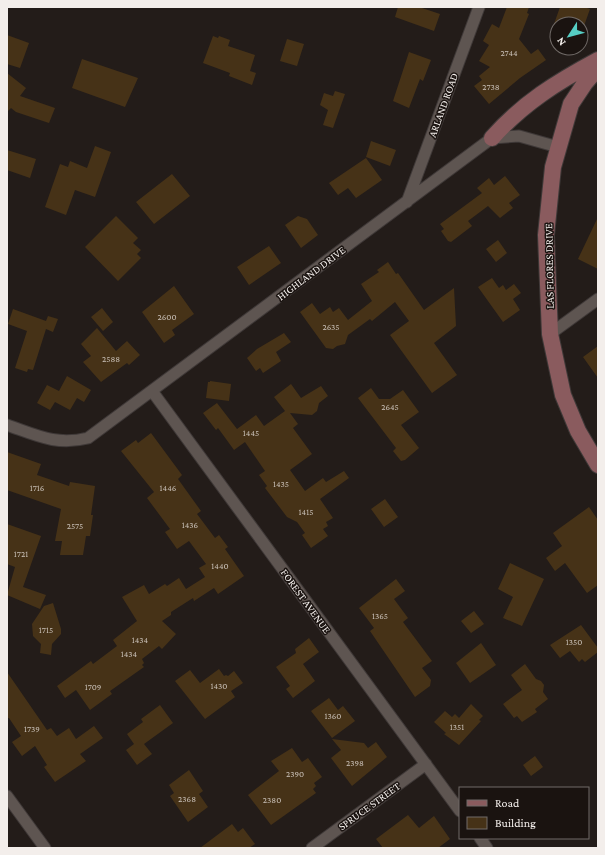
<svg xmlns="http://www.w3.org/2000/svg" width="605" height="855" font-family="'Crimson Pro',serif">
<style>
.building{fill:#463217}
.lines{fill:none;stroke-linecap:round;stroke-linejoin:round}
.street-casing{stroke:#3f3938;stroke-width:13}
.secondary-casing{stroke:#3f3938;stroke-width:18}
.street{stroke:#5e5551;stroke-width:11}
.secondary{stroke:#8a5b5e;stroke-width:16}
.labels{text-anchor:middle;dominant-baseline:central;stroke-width:3;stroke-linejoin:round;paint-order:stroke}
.number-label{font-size:9px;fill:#c8bfb6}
.street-label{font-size:11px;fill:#f3eeeb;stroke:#1a1310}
</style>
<rect width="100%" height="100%" fill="#231c19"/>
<path class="building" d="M398 7H419L440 14 434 31 395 17Z
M507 7H529L527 13 529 14 519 39 531 54 538 49 546 60 520 78 489 104 474 86 482 80 479 76 490 67 479 61 489 45 483 41 492 24 499 28Z
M560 7H584L590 9 584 26 581 24H554Z
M7 35 29 43 20 68 7 64Z
M213 36 218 38 219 36 230 40 228 46 255 55 250 71 256 73 252 85 229 76 230 73 203 63Z
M287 39 304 44 297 66 280 61Z
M409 52 431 60 423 81 420 79 409 108 393 101Z
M82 59 138 78 125 107 72 88Z
M7 73 26 88 20 96 55 108 49 123 16 112 11 108 7 112Z
M335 91 345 94 333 128 323 125 328 110 320 105 324 93 333 96Z
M371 141 396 150 390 166 366 157Z
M95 146 111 152 95 197 75 190 66 215 45 207 60 164 68 167 70 161 87 168Z
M7 150 36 159 30 178 7 170Z
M366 158 382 180 356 198 348 188 338 195 329 183Z
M172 174 190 196 154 224 136 202Z
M505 176 520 195 509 203 513 208 500 218 488 206 468 221 472 226 451 242 448 241 441 231 444 229 440 224 482 193 477 188 489 178 494 185Z
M116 216 138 238 133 243 141 250 137 254 141 258 118 281 85 247Z
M298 216 307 219 318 235 301 248 285 225Z
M598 217V269L578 259Z
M498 240 507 253 496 262 486 249Z
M269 246 281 263 249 285 237 267Z
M388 262 396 274 398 273 424 310 454 288 456 326 434 343 457 375 432 393 390 335 409 321 395 302 372 321 370 319 348 335 345 344 337 346 333 349 326 348 300 312 312 303 320 314 330 307 333 312 339 308 348 320 372 301 361 284 379 272 377 270Z
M492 278 499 288 503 285 506 290 514 284 521 293 513 299 520 310 503 322 478 287Z
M174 286 194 314 172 330 175 335 164 343 142 312Z
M102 308 113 322 103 331 91 317Z
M13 309 46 321 48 316 58 319 53 332 46 329 33 370 28 369 27 372 15 368 27 331 8 324Z
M97 328 116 351 127 341 140 355 129 365 127 363 101 382 83 362 91 356 81 344Z
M284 333 291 342 276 352 281 361 263 373 260 368 256 371 247 358 257 349Z
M598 346V378L583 357Z
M67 376 91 390 84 402 77 398 70 410 55 402 50 410 37 403 47 385 59 391Z
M210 381 231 384 229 401 206 398 208 382H210Z
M291 384 301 398 321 386 328 396 319 403 317 411 312 415 290 413 298 424 293 428 312 454 290 470 305 491 323 478 326 482 344 471 349 478 320 499 333 518 326 522 328 526 323 529 328 536 311 548 302 535 305 533 297 522 287 517 265 488 267 486 259 475 265 471 245 442 234 450 218 428 216 430 203 413 217 403 237 429 256 415 264 426 285 411 274 397Z
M371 388 379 399H390L403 390 419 412 401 425 419 448 405 460 401 461 393 451 396 448 358 398Z
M151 433 182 475 178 479 201 511 197 514 215 538 219 535 228 547 225 549 244 576 218 594 214 588 194 601 193 598 171 612V615L162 621 176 634 162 649 159 646 142 659 144 663 142 665 144 667 110 691 112 694 90 710 76 690 65 698 57 686 91 661 93 664 117 646 113 640 137 621 122 597 144 585 149 594 165 584 167 586 179 578 186 589 205 577 199 568 206 564 189 541 177 549 165 532 170 529 147 498 154 492 121 451 136 440 138 443Z
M7 452 41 464 37 475 69 486 70 482 95 486 91 515H93L90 536H86L83 555H60L62 541H55L61 509 7 490Z
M385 499 398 517 384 527 371 509Z
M589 507 598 520V585L587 593 565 563 555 571 546 558 562 546 553 533Z
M7 524 41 536 23 587 46 595 40 609 7 595 15 567 7 564Z
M510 563 544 579 522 626 503 618 513 597 498 589Z
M396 579 405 591 394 599 408 618 403 622 432 661 422 668 431 680 430 686 415 697 370 631 374 628 359 608Z
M53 603 61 629V634L52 644 51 655 40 653 41 644 33 636 32 624 44 606Z
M474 611 484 624 471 633 461 621Z
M581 625 598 648V652L585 662 582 659 579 662 570 651 560 658 550 645Z
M309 638 319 652 303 664 315 681 293 698 286 689 290 686 276 667 296 653 295 649Z
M481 643 496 665 470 683 456 663Z
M525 664 536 679 541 681 544 685 543 692 548 699 535 709 537 712 522 722 517 716 514 718 503 704 522 690 511 675Z
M219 669 224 676 226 675 228 676 234 671 243 683 231 691 235 697 205 719 175 681 190 670 200 683Z
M7 672 47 730 51 728 57 736 69 728 76 739 94 726 103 738 80 754 86 761 55 782 44 767 47 765 35 746 22 756 12 742 21 736 9 718H7Z
M329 698 338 710 343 706 355 721 332 738 311 711Z
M471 704 483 716 479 720 481 721 459 745 444 734 446 733 434 722 445 711 452 717 455 714 459 718Z
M160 705 173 723 144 744 152 754 137 765 126 750 134 744 127 734 143 722 141 719Z
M332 739 364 743 368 748 376 742 387 757 352 786 331 758 341 750Z
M292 748 302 762 308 758 322 777 314 783 316 786 313 789 316 793 271 825 248 795 279 771 271 761Z
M535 756 543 767 531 776 523 765Z
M189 770 203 791 199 794 208 807 188 822 170 796 174 793 169 785Z
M408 815 419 828 434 816 450 839 438 848H383L376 839Z
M232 824 238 832 243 828 255 844 249 848H200Z"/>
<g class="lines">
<defs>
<path id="street" d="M407 202 479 7
M550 334 598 299
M152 391 460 811
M7 425C36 435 56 446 88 438L492 138 519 136 558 147
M7 796 45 848
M480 838 487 848
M312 848 426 764"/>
<path id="secondary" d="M598 68 585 83 571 104 553 167 546 235 550 334 563 395 578 431 598 465
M492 138C523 103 557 82 598 60"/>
</defs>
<use href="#street" class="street-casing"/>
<use href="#secondary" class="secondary-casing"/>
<use href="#street" class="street"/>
<use href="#secondary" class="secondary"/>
</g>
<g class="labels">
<g class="number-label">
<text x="509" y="53">2744</text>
<text x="491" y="87">2738</text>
<text x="167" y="317">2600</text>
<text x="331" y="327">2635</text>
<text x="111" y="359">2588</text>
<text x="390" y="407">2645</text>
<text x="251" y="433">1445</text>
<text x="281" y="484">1435</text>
<text x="37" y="488">1716</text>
<text x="168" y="488">1446</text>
<text x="306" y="512">1415</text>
<text x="190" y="525">1436</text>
<text x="75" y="526">2575</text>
<text x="21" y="554">1721</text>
<text x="220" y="566">1440</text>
<text x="380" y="616">1365</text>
<text x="46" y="630">1715</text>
<text x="140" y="640">1434</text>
<text x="574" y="642">1350</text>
<text x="129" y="654">1434</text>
<text x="219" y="686">1430</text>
<text x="93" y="687">1709</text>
<text x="333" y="716">1360</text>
<text x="457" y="727">1351</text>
<text x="32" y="729">1739</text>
<text x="355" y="763">2398</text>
<text x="295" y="774">2390</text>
<text x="187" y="799">2368</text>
<text x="272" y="800">2380</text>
</g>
<g class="street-label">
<text transform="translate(443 105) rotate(-70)">ARLAND ROAD</text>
<text transform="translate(549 266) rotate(-91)">LAS FLORES DRIVE</text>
<text transform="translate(311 273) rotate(-37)">HIGHLAND DRIVE</text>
<text transform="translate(306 601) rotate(54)">FOREST AVENUE</text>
<text transform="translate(369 806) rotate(-36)">SPRUCE STREET</text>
</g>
</g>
<rect width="605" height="855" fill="none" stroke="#f3eeeb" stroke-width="16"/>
<rect x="459" y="787" width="130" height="52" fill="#1a1310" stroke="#716b68"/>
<rect x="467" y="800" width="20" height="6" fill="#8a5b5e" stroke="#716b68"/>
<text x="495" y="807" font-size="12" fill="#f3eeeb">Road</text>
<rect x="467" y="817" width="20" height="12" fill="#463217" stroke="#716b68"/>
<text x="495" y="827" font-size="12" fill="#f3eeeb">Building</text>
<g transform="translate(569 36) rotate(234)"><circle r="19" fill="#1a1310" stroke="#716b68"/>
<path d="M0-3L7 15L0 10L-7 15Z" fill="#56cec4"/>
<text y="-6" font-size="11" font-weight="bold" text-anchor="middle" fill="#f3eeeb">N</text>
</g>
</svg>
